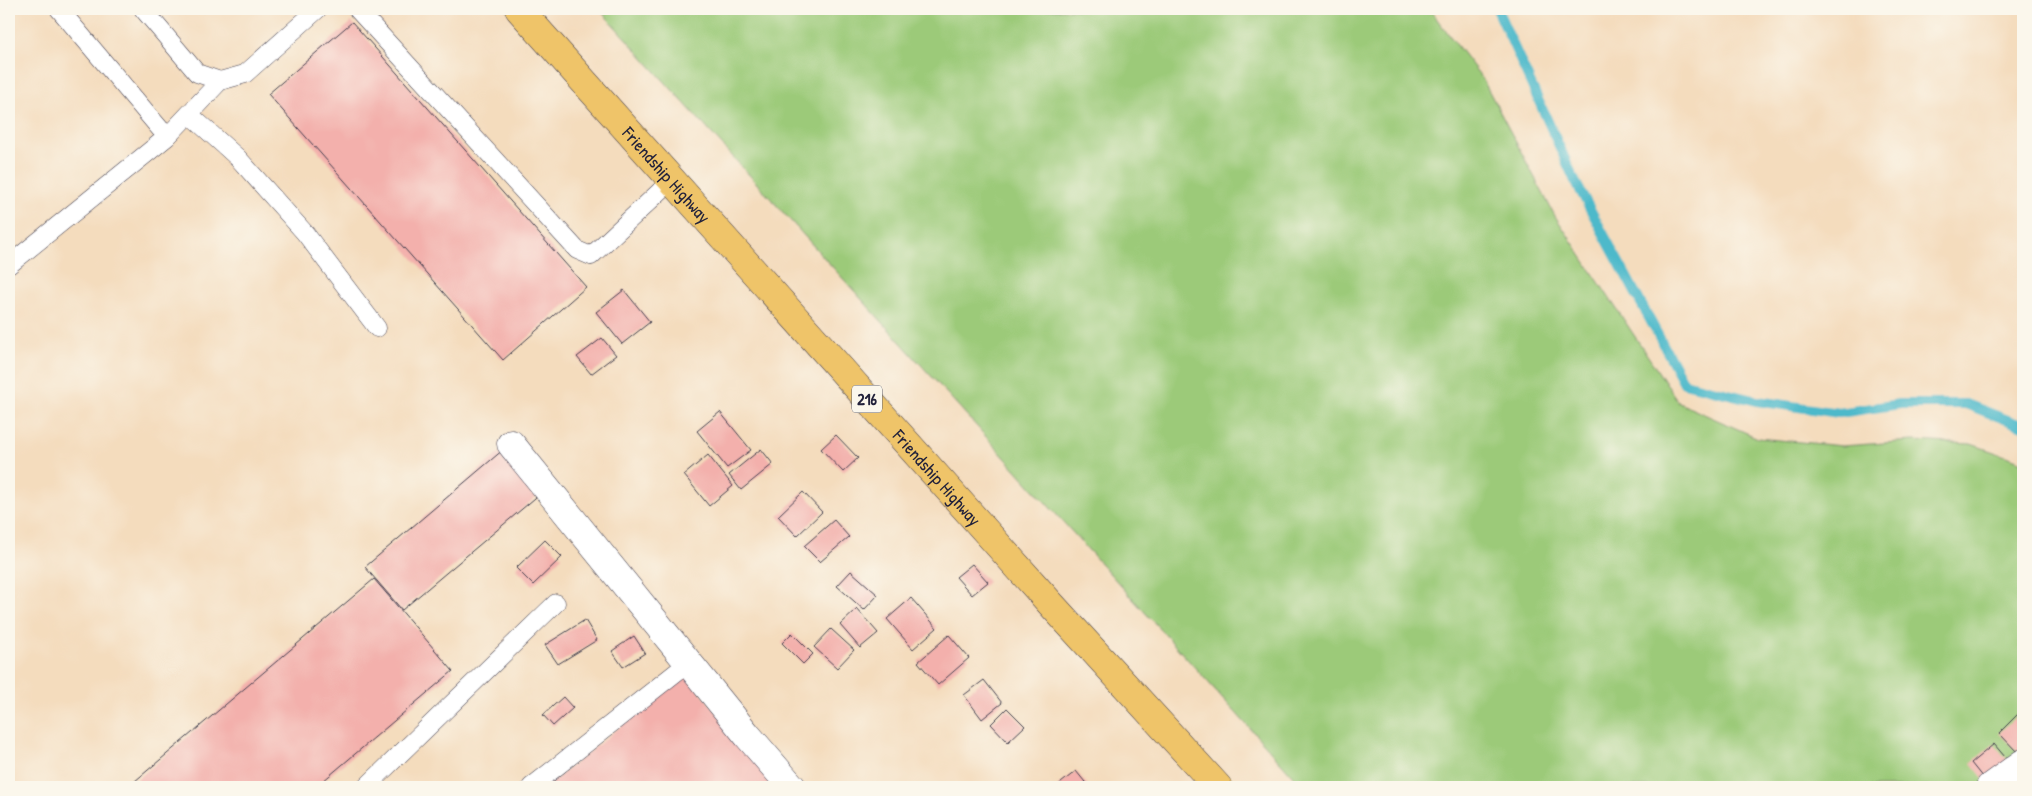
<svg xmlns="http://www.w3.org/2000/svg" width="2032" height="796" font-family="'Patrick Hand',sans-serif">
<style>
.green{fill:#9cca79;stroke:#5f765a}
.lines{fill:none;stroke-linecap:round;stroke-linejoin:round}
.stream{stroke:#4eb9ca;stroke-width:10}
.building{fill:#f3b0ac}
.service-casing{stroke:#423e4e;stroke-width:19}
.minor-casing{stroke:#423e4e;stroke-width:29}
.tertiary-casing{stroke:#423e4e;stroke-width:29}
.primary-casing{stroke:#423e4e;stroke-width:29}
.service{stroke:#fff;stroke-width:18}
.minor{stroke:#fff;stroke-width:28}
.tertiary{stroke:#fff;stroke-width:28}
.primary{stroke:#efc469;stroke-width:28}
.labels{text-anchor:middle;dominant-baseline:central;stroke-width:4.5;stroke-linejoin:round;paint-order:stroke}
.shield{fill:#fbf7ec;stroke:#636270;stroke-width:1}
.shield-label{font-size:16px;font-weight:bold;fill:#22223b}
.street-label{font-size:18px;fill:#22223b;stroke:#fbf7ec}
</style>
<rect width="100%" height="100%" fill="#fbf7ec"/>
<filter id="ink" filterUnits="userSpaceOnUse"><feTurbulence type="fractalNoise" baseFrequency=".02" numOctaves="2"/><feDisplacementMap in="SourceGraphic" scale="10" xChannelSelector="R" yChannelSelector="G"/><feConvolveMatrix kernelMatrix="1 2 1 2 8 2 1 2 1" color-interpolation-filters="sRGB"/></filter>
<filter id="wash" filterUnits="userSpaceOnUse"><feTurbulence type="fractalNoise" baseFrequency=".0096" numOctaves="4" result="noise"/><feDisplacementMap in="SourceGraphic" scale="20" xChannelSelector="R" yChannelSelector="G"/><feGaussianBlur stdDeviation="1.12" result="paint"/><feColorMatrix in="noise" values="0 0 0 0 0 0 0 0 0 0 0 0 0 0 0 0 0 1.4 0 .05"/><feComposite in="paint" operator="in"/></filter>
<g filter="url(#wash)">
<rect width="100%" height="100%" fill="#f4dcbd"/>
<path class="green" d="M599 9 1430 10 1482 78 1555 216 1679 403 1758 438 1842 446 1913 441 1971 444 2023 462V787H1303Z"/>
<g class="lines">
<path class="stream" d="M1497 9 1575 181 1684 383 1757 401 1839 413 1900 404H1966L2023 426"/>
</g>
<g id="blocks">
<path class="building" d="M352 22 586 287 503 360 268 94Z
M624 290 650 322 622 344 596 312Z
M602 338 616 355 591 374 577 357Z
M720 412 751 450 727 468 697 431Z
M836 435 858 458 843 472 821 449Z
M504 449 541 493 402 610 365 567Z
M761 449 773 464 741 490 729 475Z
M708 455 733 486 709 506 684 475Z
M803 492 822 512 797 536 778 516Z
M834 520 849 537 820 562 804 546Z
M545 540 562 557 533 585 516 568Z
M972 564 988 582 972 595 956 577Z
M851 571 878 595 864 610 837 586Z
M374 579 453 671 316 787H128Z
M911 598 937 628 913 649 887 619Z
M857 609 878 633 860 648 840 625Z
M585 620 597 640 558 664 545 645Z
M831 629 854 650 837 668 814 647Z
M792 633 813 654 803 664 782 643Z
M949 635 969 658 938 685 918 662Z
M634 636 645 653 623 667 612 651Z
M685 674 779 787H546Z
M984 680 1002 703 982 719 964 695Z
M563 697 573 708 553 726 543 715Z
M1007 708 1025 726 1008 742 991 724Z
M2019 713 2023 717V749L2018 753 1999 733Z
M1994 744 2011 764 1987 783 1971 763Z
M1076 771 1089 787H1056Z"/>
</g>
</g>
<g filter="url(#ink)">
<use href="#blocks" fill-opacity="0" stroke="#423e4e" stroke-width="1"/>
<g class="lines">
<defs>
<path id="service" d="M143 9 197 73 220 81 245 74 318 9
M357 9 577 250 591 256 672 180
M189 114 238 158 305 233 377 328
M167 137 220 81
M9 265 167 137 59 9
M366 787 556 603
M531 787 688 663"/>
<path id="minor" d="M511 444 748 736 792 787"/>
<path id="tertiary" d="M1990 787 2023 763"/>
<g id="primary">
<path id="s1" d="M519 9 1050 603 1218 787"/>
</g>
</defs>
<use href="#service" class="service-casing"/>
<use href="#minor" class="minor-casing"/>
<use href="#tertiary" class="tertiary-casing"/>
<use href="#primary" class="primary-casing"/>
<use href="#service" class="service"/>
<use href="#minor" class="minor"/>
<use href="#tertiary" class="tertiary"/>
<use href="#primary" class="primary"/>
</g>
</g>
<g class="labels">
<rect class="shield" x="852" y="385.5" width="30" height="27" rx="4"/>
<g class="shield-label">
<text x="867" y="399">216</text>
</g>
<g class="street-label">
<text stroke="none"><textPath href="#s1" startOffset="222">Friendship Highway</textPath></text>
<text stroke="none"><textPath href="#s1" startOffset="628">Friendship Highway</textPath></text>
</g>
</g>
<rect width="2032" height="796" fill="none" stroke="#fbf7ec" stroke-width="30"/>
</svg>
